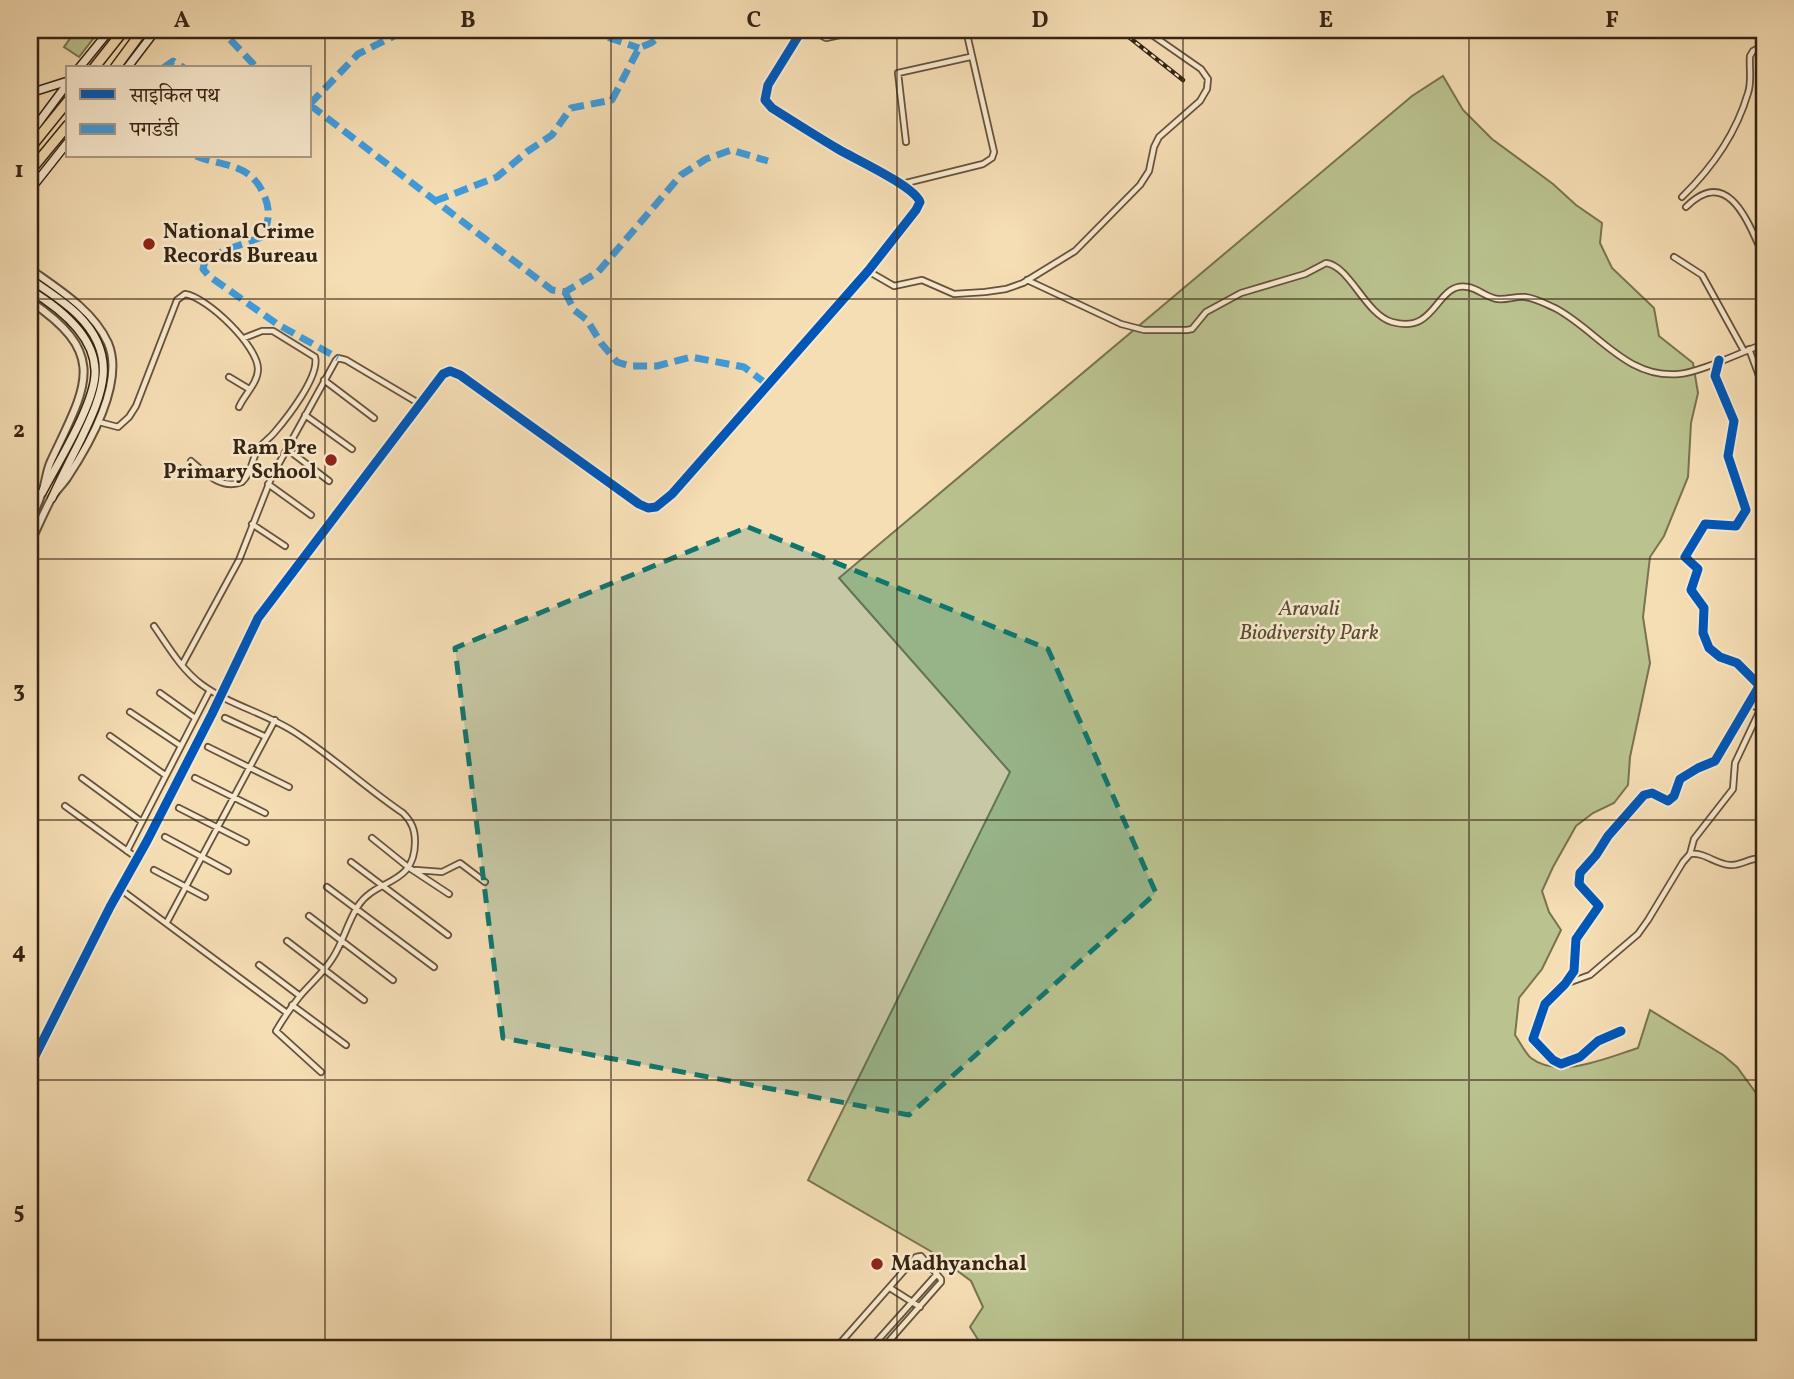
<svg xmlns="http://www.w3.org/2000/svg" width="1794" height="1379" font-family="Vollkorn,'Noto Serif Devanagari',serif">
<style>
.green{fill:#bac28f;stroke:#787351;stroke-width:2}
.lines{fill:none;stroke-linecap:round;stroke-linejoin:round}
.minor-casing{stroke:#65523b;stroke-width:8}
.tertiary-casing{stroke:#65523b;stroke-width:10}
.secondary-casing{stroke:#352413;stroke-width:10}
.motorway-casing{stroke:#352413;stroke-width:12}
.minor{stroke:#f8e9ce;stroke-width:4.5}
.tertiary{stroke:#f8e9ce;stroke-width:6}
.secondary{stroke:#f8e9ce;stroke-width:7}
.motorway{stroke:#f5ddb4;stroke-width:9}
.rail-casing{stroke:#352413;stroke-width:4.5}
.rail{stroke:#f8e9ce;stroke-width:2;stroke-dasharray:5;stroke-linecap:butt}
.quiet{stroke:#3e9cde;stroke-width:7;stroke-dasharray:14 7;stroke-linecap:butt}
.cycleway-casing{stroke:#f8e9ce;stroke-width:13}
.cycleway{stroke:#0057b8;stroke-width:9}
.marked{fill:#0f766e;fill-opacity:0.2;stroke:#0f766e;stroke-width:5;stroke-dasharray:14 9;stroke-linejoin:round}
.grid{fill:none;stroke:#352413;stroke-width:2;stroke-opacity:0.55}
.poi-dot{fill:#8f2418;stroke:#f8e9ce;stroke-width:2.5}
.labels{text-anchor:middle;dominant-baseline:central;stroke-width:5;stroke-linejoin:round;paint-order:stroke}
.poi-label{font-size:21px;font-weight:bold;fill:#352413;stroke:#f8e9ce;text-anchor:start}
.park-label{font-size:21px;font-style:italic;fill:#564c32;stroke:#f8e9ce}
.neatline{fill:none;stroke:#352413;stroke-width:2.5}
.grid-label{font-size:23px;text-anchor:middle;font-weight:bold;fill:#352413}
</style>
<rect width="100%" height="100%" fill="#f5ddb4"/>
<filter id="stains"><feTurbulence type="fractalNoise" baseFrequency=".00286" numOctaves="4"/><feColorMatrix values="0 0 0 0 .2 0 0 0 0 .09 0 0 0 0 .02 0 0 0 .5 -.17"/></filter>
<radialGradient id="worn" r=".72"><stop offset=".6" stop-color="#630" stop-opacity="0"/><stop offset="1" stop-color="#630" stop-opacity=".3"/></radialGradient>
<path class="green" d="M76 30H100L79 57 64 47Z
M1443 76 1463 110 1492 139 1553 184 1576 205 1602 223 1600 243 1612 268 1654 308 1659 336 1693 363 1698 393 1691 423 1688 477 1664 536 1650 557 1643 617 1650 663 1630 757 1628 785 1614 803 1593 813 1576 826 1553 867 1542 891 1549 912 1561 930 1542 969 1519 998 1515 1035C1520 1042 1525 1053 1531 1058 1559 1080 1609 1057 1638 1048L1650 1010 1723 1055 1737 1067 1764 1104V1349H984L970 1327 983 1307 971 1281 932 1252 808 1180 1010 772 839 578 1412 96Z"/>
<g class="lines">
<defs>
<path id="minor" d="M820 30 822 36 826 38 863 30
M906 142 898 73 970 57
M1764 156 1762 184 1764 223
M902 184 983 164 992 158 994 152 966 30
M1682 197C1713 167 1736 134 1748 93 1752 82 1749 68 1750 56L1753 51 1764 45
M1686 207C1729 164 1749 225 1764 257
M1674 257 1702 275 1744 351
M868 271 894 286 922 280 954 294 985 292 1006 289 1023 283 1075 251 1140 185 1149 171 1154 147 1159 137 1200 101 1207 89 1208 79 1201 69 1145 30
M1027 280 1121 324 1144 330H1187L1192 329 1206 312 1241 293 1305 274 1326 263C1350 266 1365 314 1392 322 1438 335 1435 281 1468 287 1479 289 1487 298 1498 299 1507 300 1516 296 1525 297 1535 298 1546 304 1555 308 1597 330 1626 379 1679 374 1701 372 1741 352 1764 344
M1759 310 1764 315
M30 321 38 307
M1749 349 1764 389
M229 377 249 389
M324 380 374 418
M305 415 352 449
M99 422 118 427 129 417 136 406 177 300 185 294C207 297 258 346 258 369 258 383 244 395 239 407
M287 449 329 481
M191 461C206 474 222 490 242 482 251 473 251 464 256 453 259 445 269 439 274 433 287 418 320 376 315 357L273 331H262L244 338
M268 484 311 515
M252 524 285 546
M154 626C168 646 181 669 201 684 229 705 266 713 296 733 333 757 366 788 403 813 412 822 415 830 415 842 415 886 376 878 358 906 347 923 343 943 332 959 323 973 311 983 300 996 291 1007 283 1019 276 1031L321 1072
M182 665 239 560 272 476 336 360 338 358 346 360 420 404
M160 693 195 718
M130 712 181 746
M225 718 266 737
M110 736 165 775
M208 747 289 787
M82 778 142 822
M195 778 265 813
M65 806 137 858
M179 808 246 842
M165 837 228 871
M372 838 408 867 449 894
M127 851 210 690
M1690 854 1694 839 1733 789 1735 763 1760 710 1749 702
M351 862 448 935
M154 870 205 897
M416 870 442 872 460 863 485 882
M327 887 434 967
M120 889 287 1013
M309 916 393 980
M167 922 275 720
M287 941 364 1000
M259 965 300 996
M1565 984 1590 975 1638 934 1648 920 1683 862 1690 854C1705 852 1715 864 1730 865 1742 866 1751 856 1764 859
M292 1005 346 1045
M1621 1031 1598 1041 1580 1057 1561 1064 1553 1060 1533 1039 1545 1004 1565 984 1574 971 1576 939 1599 906 1579 884 1580 873 1596 855 1608 836 1644 795 1652 793 1668 801 1674 796 1680 779 1698 768 1715 761 1758 688V684L1737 663 1720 657 1709 648 1703 633 1704 608 1691 590 1698 569 1685 557 1705 524 1736 526 1746 510 1728 456 1734 421 1715 376 1719 360
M890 1288 920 1307
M835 1349 916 1257 921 1256 941 1279V1282L882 1349
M870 1349 937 1274"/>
<path id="tertiary" d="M30 269C58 289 93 310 108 343 125 382 89 445 67 478 62 485 55 492 51 499 43 514 37 529 30 543
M30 301C110 355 86 386 51 461 46 471 46 482 42 492 39 502 34 512 30 522
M30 1066 110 907 147 841 212 714 258 618 443 374 450 371 460 375 639 504 648 508 656 507 672 494 868 271 916 210 920 202C914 186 855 159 838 149 816 136 794 122 772 108L765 100 768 85 802 30"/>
<path id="secondary" d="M79 68 110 30
M127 68 156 30
M30 93 68 81
M30 134 68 83
M30 190 68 142
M30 279C46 290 64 301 78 315 119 356 103 393 81 439 71 459 61 478 52 498
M30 290C58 307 94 334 95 370 97 401 57 464 42 493"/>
<path id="motorway" d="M94 68 124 30
M115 68 143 30
M30 148 68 101
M30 171 68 125"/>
</defs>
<use href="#minor" class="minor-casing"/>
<use href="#tertiary" class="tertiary-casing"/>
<use href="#secondary" class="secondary-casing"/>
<use href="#motorway" class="motorway-casing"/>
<use href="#minor" class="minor"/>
<use href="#tertiary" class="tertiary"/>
<use href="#secondary" class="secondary"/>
<use href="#motorway" class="motorway"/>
<defs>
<path id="rail" d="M1120 30 1183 80"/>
</defs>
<use href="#rail" class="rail-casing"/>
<use href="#rail" class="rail"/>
<path class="quiet" d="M212 30 227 36 257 68
M567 30 601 35 639 48
M163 68 173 61 184 68
M310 104 358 54 406 30
M310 105 552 290 565 292 598 272 681 175 706 159 731 150 768 161
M196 156C223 167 250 162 264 195 271 211 269 222 262 237L223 251 205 261 203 269 209 276 277 324 338 358
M435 201 497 177 528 151 552 135 571 108 612 100 639 48 651 43 667 30
M565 292 574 310 587 320 601 343 617 362 630 366H657L691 357 744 367 768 385"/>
<defs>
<path id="cycleway" d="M1621 1031 1598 1041 1580 1057 1561 1064 1553 1060 1533 1039 1545 1004 1565 984 1574 971 1576 939 1599 906 1579 884 1580 873 1596 855 1608 836 1644 795 1652 793 1668 801 1674 796 1680 779 1698 768 1715 761 1758 688V684L1737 663 1720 657 1709 648 1703 633 1704 608 1691 590 1698 569 1685 557 1705 524 1736 526 1746 510 1728 456 1734 421 1715 376 1719 360
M30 1066 110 907 147 841 212 714 258 618 443 374 450 371 460 375 639 504 648 508 656 507 672 494 868 271 916 210 920 202C914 186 855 159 838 149 816 136 794 122 772 108L765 100 768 85 802 30"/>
</defs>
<use href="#cycleway" class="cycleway-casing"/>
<use href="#cycleway" class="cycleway"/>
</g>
<path class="marked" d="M748 527 1048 649 1156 893 909 1115 503 1038 455 648Z"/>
<path class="grid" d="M325 30V1349M611 30V1349M897 30V1349M1183 30V1349M1469 30V1349M30 299H1764M30 559H1764M30 820H1764M30 1080H1764"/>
<g class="poi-dot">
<circle cx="149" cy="244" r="7"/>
<circle cx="331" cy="460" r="7"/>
<circle cx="877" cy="1264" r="7"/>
</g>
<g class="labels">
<g class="poi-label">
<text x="163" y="232">National Crime<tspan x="163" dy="24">Records Bureau</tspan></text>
<text x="317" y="448" text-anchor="end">Ram Pre<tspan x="317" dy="24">Primary School</tspan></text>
<text x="891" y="1264">Madhyanchal</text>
</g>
<g class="park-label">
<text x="1309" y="609">Aravali<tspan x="1309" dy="24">Biodiversity Park</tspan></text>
</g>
</g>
<rect width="1794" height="1379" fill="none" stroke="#f5ddb4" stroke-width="77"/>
<rect x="66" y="66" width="245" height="91" fill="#f8e9ce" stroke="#aa9a83" stroke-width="2"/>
<rect x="80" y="89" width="35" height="10" fill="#0057b8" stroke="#aa9a83" stroke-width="2"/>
<text x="130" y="102" font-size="21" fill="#352413">साइकिल पथ</text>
<rect x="80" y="124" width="35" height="10" fill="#3e9cde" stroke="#aa9a83" stroke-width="2"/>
<text x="130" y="136" font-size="21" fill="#352413">पगडंडी</text>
<rect x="38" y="38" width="1718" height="1302" class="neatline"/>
<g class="grid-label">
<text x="182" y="27">A</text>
<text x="468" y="27">B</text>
<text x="754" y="27">C</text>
<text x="1040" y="27">D</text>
<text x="1326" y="27">E</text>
<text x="1612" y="27">F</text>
<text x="19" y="177">1</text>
<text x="19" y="437">2</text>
<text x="19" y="697">3</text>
<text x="19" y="958">4</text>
<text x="19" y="1218">5</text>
</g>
<rect width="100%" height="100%" filter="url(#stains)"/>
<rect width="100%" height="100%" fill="url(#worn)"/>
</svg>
